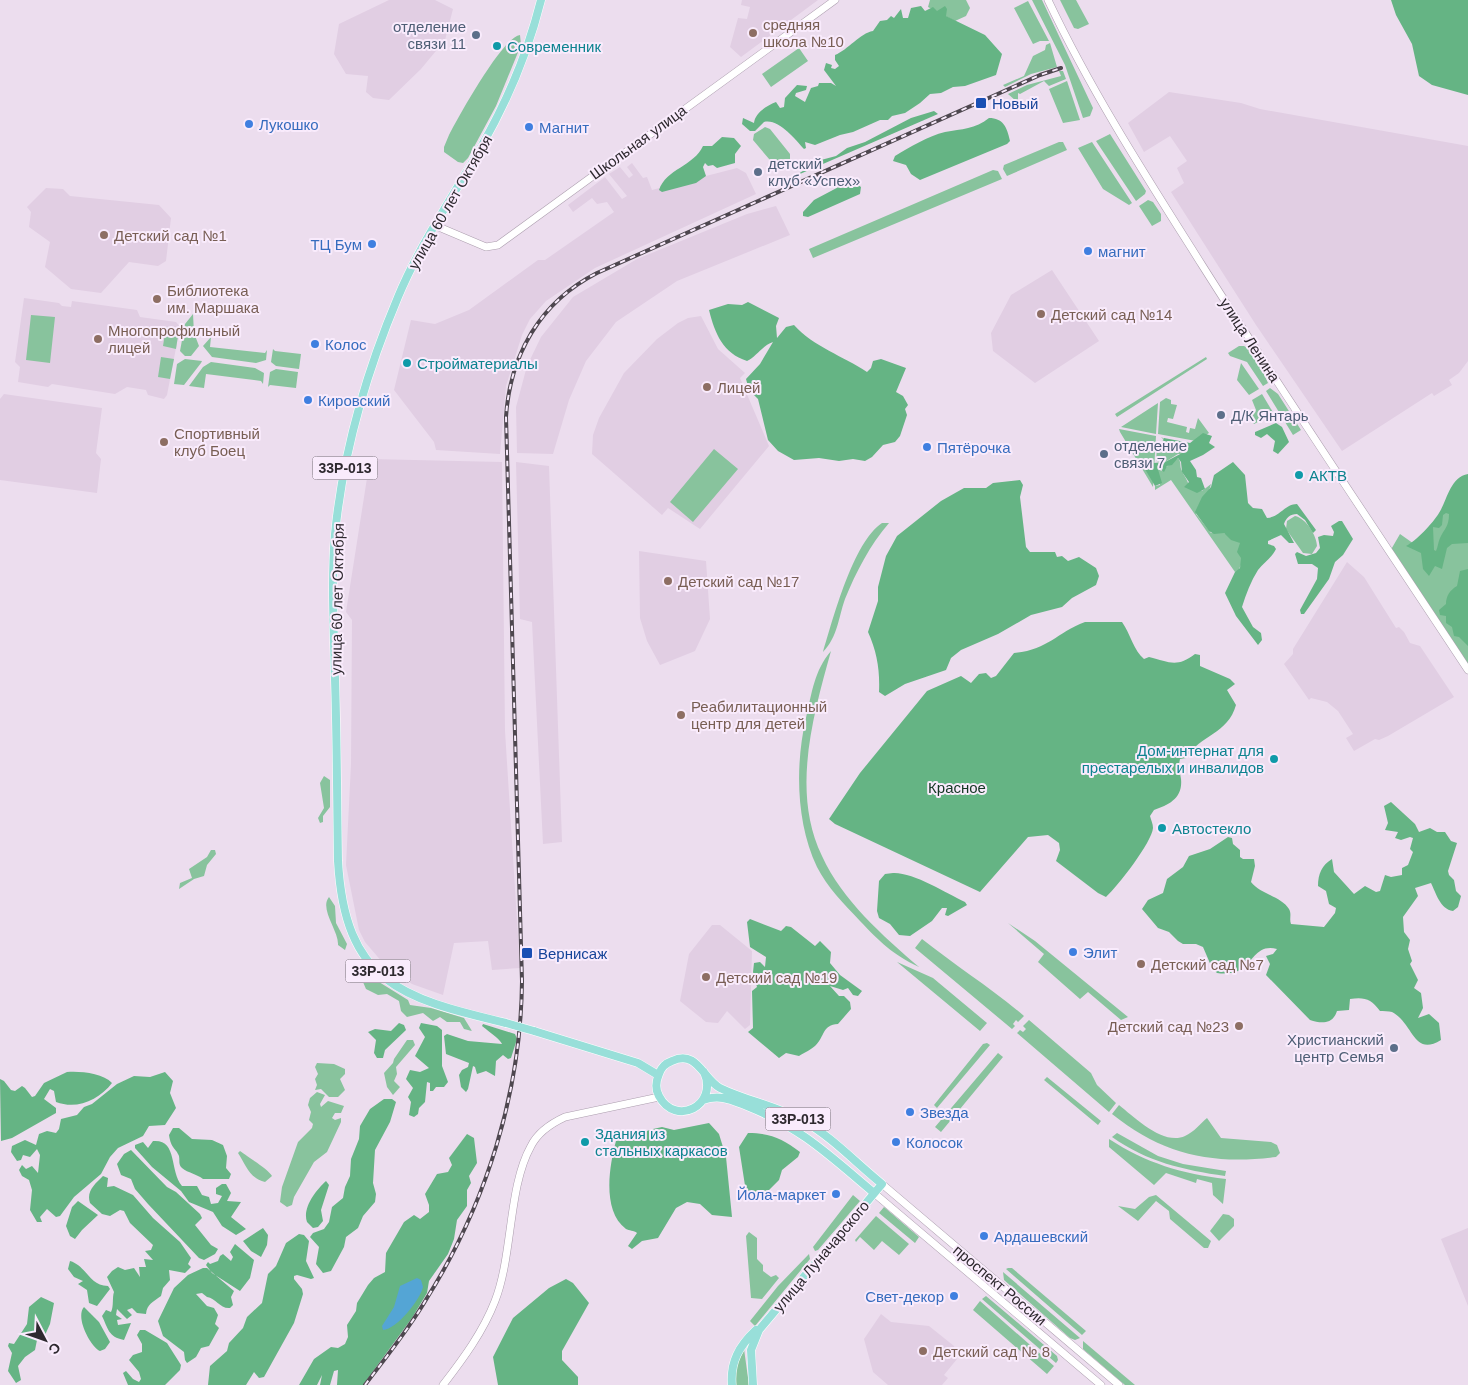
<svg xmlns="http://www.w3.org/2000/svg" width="1468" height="1385" font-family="Arial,sans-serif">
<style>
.built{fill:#e1cee3}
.green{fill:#88c39d}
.forest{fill:#65b484;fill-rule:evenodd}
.water{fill:#54a5d5}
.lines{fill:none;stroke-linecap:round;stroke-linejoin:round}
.secondary-casing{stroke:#ac9eae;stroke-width:8}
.primary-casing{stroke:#fff;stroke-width:9}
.secondary{stroke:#fff;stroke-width:7}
.primary{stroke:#98dfd9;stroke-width:8}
.rail-casing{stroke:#4e474f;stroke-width:4}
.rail{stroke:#f9ebfc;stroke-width:2;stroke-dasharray:5.5;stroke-linecap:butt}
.primary-bridge-casing{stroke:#fff;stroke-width:9;stroke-linecap:butt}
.primary-bridge{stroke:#98dfd9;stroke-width:8}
.education-dot{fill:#8d6e63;stroke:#f9ebfc;stroke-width:2}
.service-dot{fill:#5c6f8a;stroke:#f9ebfc;stroke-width:2}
.culture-dot{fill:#0f9aa8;stroke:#f9ebfc;stroke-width:2}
.transit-dot{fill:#1a4fb4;stroke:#f9ebfc;stroke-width:2}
.shop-dot{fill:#3f7fe0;stroke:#f9ebfc;stroke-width:2}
.labels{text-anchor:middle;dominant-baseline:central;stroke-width:4;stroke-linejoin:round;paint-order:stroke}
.shield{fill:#f9ebfc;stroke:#6b636c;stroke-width:1}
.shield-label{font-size:14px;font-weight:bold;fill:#2e292f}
.education-label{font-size:15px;fill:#785e54;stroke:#f9ebfc;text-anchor:start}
.service-label{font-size:15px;fill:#4e5e75;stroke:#f9ebfc;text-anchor:start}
.culture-label{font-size:15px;fill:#0d838f;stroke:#f9ebfc;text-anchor:start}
.transit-label{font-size:15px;fill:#164399;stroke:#f9ebfc;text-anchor:start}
.shop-label{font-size:15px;fill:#366cbe;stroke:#f9ebfc;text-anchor:start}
.street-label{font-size:15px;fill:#2e292f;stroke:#f9ebfc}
.park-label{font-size:15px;fill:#143623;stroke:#f9ebfc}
</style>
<rect width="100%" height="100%" fill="#ecddee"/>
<path class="built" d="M389 0H435L453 9 445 40 421 69 389 100 373 98 366 92 368 76 346 74 334 54 339 24Z
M742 0H818L741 57 730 47 738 18 747 19 750 7 741 5Z
M1169 92 1241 103 1260 109 1468 146V361L1459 373 1449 380 1452 385 1434 396 1432 393 1342 451 1256 325 1171 192 1184 183 1177 168 1187 161 1170 136 1144 152 1128 123Z
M632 163 643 178 647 177 652 190 737 168 746 173 756 194 595 268 546 301 530 319 522 335 506 386 500 454 436 450 434 442 394 390 411 320 435 324 469 310 538 260H545L614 212 607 202 597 204 592 198 573 212 568 205 605 177 622 199 627 196 609 174 620 167 629 178 633 175 627 167Z
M46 188 63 189 70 196 159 205 171 218 166 261 158 266 129 262 101 293 71 289 45 267 50 242 29 227 31 212 27 207Z
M776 206 790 235 677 281 616 322 586 361 569 400 553 454 517 453 516 407 527 366 541 337 573 297 637 259 747 214Z
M1052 270 1099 341 1035 383 993 351 991 333 1011 295Z
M24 298 59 303 62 306 71 307 72 301 137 310 140 317 176 322 180 327 167 395 164 399 148 395 146 390 127 387 115 394 52 384 48 387 18 382 20 367 15 362Z
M701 316 718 349 745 373 740 378 769 446 700 529 668 508 662 515 592 454 593 435 599 418 624 373 657 339 678 323 688 318Z
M4 394 102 408 96 453 101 459 97 493 0 480V399Z
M370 459 502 462 505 731 520 968 492 970 488 941 454 943 443 995 412 984 383 963 365 942 359 930 346 865 351 764 352 620 346 612Z
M516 462 549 466 562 842 543 844 532 622 520 619Z
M639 551 706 561 710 619 695 651 660 665 647 641 640 618Z
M1347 562 1364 577 1396 628 1399 627 1404 632 1410 643 1420 646 1454 697 1388 736 1379 740 1375 739 1354 751 1346 738 1353 734 1338 711 1327 702 1311 698 1309 700 1284 664 1293 654V649Z
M712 925H720L752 951 750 1025 745 1029 727 1011 718 1023 706 1022 680 1001 689 954Z
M1468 1228V1306L1441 1239Z
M881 1314 891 1322 929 1326 954 1346 957 1359 944 1375 948 1378 942 1385H888L873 1372 864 1339Z"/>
<path class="green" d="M930 0H966L970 8 966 16 955 21 928 7Z
M1032 0H1042L1093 108 1090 116 1083 118 1065 65Z
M1060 0H1076L1089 24 1078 29 1074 28Z
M1028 1 1049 41H1040L1033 44 1014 8Z
M520 35 521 45 496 106 468 158 463 163 458 162 444 152V147L449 135C459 116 502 38 520 35Z
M1050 43 1057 67 1031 74 1005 87 1003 85 1024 76 1033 56 1045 50 1046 45Z
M799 48 808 61 771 87 762 74Z
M1059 71H1063L1066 79 1049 86 1044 81 1020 94 1018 93V100L1016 101 1008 94 1027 85 1061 76Z
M1067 81 1080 120 1063 123 1049 89Z
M765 127 770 129 790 154V159L780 166H775L753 140 754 134Z
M1110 134 1146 191 1145 194 1136 201 1096 141Z
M1059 142H1063L1067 150 1007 176 1003 169 1004 165Z
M1092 142 1132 203 1129 205 1103 189 1078 148Z
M993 170 998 171 1002 179 813 258 809 249Z
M1148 200 1153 202 1161 214V221L1152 226 1139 206Z
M193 314 194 333 199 346 191 356H185L180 351 185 324Z
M31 315 55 317 50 363 26 360Z
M166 327 179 329 176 349 163 346Z
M211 337 210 347 265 353 267 350 266 360 256 363 212 357 203 346Z
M1239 346H1244L1248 348 1264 374 1268 383 1263 386 1247 362 1230 356 1228 353Z
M273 349 275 351 301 354 299 369 276 366 271 362Z
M161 357 174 359 170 379 158 377Z
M1206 357 1207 359 1117 417 1115 414Z
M185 359 202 361 201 363 184 385 174 384 177 364Z
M211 362 255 368 264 373 263 384 261 381 206 374 204 388 189 386 203 367Z
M1241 363 1259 389 1249 395 1237 380Z
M276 369 298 372 296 388 270 385 268 387 270 372Z
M1270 388 1278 394 1301 430 1293 435 1266 391Z
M1262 394 1274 414 1254 424 1250 417 1256 410 1252 400Z
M1166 398 1171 400V404L1177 405 1173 419 1168 418 1167 422 1187 427 1186 432 1189 433 1190 428 1195 429 1198 418 1209 433 1196 441 1158 434 1160 402Z
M1158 403 1156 434 1121 427Z
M1119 429 1156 436 1153 487 1120 432Z
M1161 437 1183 448V454H1178L1165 462 1156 461 1157 448H1162L1163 439Z
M714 449 738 469 693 522 670 502Z
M1178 458C1182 463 1179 466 1182 471 1185 478 1188 480 1189 487L1202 491 1211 484C1209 495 1198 501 1196 514L1211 533H1224L1241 543V565L1238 571 1235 572 1171 480 1155 490V486L1160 485 1157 466 1161 471Z
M1468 477V670L1389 553 1400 534 1417 546Z
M1295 516C1306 518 1317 536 1317 546L1312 554 1303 553 1286 529 1287 521Z
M882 523H889C870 545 856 572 845 599 838 619 838 636 823 652 833 619 853 542 882 523Z
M831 651C813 716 791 792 822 856 842 900 883 936 919 967 892 954 880 942 860 921 844 904 827 887 817 867 796 823 795 765 806 718 812 693 814 671 831 651Z
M324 776 330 780V807L323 816V822L320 823 318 818 324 808 320 783Z
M211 850H215L216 854 207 865 204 876 194 879 179 889 180 883 192 878 189 869 207 857Z
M329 897 335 906 336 923 347 944 345 950 338 945C339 931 319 909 329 897Z
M1008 923 1035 941 1128 1017 1121 1020 1088 992 1080 999 1038 962 1044 954Z
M922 939C956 966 991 988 1024 1016L1018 1022 1016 1020 1013 1024 1015 1026 1012 1029 915 948Z
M897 962 933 978 987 1023 980 1031Z
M374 976 379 982 408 1000 410 1005 431 1008 464 1018 472 1031 464 1029 460 1022H447L440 1017 433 1021 423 1013 407 1017 401 1011 399 1001 387 994 378 995 366 989 363 982Z
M1029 1020 1091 1073 1097 1085 1116 1103 1109 1112 1017 1033 1020 1030 1023 1032 1026 1029 1023 1026Z
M407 1040H413L415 1045 396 1067 397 1074 394 1081 400 1087 393 1095 387 1087 384 1073 393 1063 394 1059Z
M987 1043 990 1045 937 1108 934 1105 983 1044Z
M998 1053 1003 1057 941 1132 935 1127Z
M317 1063 334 1064 345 1069V1074L340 1079 345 1090 338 1097H329L321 1089 315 1090 317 1085 315 1079 318 1074 315 1067Z
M1047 1077 1101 1121 1098 1125 1044 1080Z
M317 1092 325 1095 320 1104 321 1107 328 1101 344 1106 341 1113H335L332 1118 335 1120 341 1118V1122L327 1152 314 1162 294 1197 292 1205 287 1207 280 1202 282 1187 298 1142 312 1128 313 1124 309 1120 311 1112 308 1105 310 1098Z
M1119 1105C1135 1118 1164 1146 1185 1136 1194 1132 1200 1124 1207 1118L1221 1138 1271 1142 1277 1145 1280 1153 1276 1157C1212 1165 1163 1155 1112 1114Z
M1117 1133 1158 1156 1183 1164 1226 1171 1225 1176C1184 1170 1147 1162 1112 1137Z
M1109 1139C1146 1163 1182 1174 1226 1179L1223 1204 1213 1195 1212 1183 1197 1179 1196 1183 1166 1173 1154 1185 1109 1147Z
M240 1151C248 1157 269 1170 272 1176L265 1182C249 1178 246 1165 238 1153Z
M853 1195 860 1201 818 1250 815 1251 813 1247Z
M1156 1195 1211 1241 1208 1248H1204L1170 1219 1169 1211 1156 1201 1138 1221 1118 1206 1135 1209 1149 1197Z
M884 1207 919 1237 915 1243 879 1213Z
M1223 1214 1229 1215 1234 1219V1226L1219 1241 1210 1231Z
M876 1216 909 1244 899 1255 882 1241 874 1250 860 1237 856 1242 855 1240Z
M749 1232 757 1238V1259L763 1265V1271L771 1277 776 1275 779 1278 762 1299 751 1298 746 1236Z
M809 1254 810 1259 755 1326 750 1321 778 1286Z
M1008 1268H1012L1086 1331 1082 1335 1006 1269Z
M1003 1272 1080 1338 1075 1340 1070 1338 1004 1280Z
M986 1296 1057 1356 1058 1360 1056 1363 982 1299Z
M980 1301 1054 1366 1047 1374 973 1310Z
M1083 1341 1135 1385H1125L1083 1349Z
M744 1349 749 1385H735V1368Z"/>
<path class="forest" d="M1391 0H1468V95L1432 85 1419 76 1412 44 1396 15Z
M921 6 925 11 933 7 937 11 945 6 947 9 946 16 985 35 1002 54 996 75 965 86 953 87 941 93 930 94 920 103 905 113 892 116 888 120H880L853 132 840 135 815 145 805 142 806 148 804 149C795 139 778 118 764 122L755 131H750L742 124 743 118 754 123C755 113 766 106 776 102L780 108 784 107 785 98 797 85 807 86 806 90 796 93 795 96 805 102 811 88 818 86 819 83H831L836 86 824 70 826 63 832 65 831 68 835 69 839 66 835 60V55C848 50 860 33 873 31L880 21 887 20 891 16 894 18 901 9 903 18H908L911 8Z
M934 111 938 114 793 177 821 160 836 156 847 148 865 142 911 118Z
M989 118C1003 118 1007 127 1010 141L1007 144 920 180 911 174 906 165 893 161 895 156C910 147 928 136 945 132 962 129 975 129 989 118Z
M722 137 734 138 741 146 735 154V163L717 168 713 165 708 166 705 163 703 167 706 176 696 183 662 192 659 190C666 169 694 166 703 146H712Z
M848 182 855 183 861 187 860 194 808 217 803 216V212L814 200Z
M748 302 779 318 776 326 777 338 786 327 794 325C814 347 843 356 867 372L871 368 873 361 881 359 906 368 896 392 903 396 908 405 905 409 907 415 900 436 895 442 883 445 872 457 865 461 853 459 839 461 819 458 794 460 778 451 768 440 758 399 749 390 746 379 760 364 773 342C763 345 757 356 747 361 723 353 715 334 709 310L728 304 742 305Z
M1276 423 1282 427 1289 442 1278 454 1273 451 1275 441 1267 434 1261 438 1255 435V432Z
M1203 433 1212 436 1209 443 1215 447 1203 455 1190 461 1196 470 1197 477 1201 478 1205 489 1197 493 1184 487 1189 482 1182 472 1181 462 1178 458 1172 465 1167 466 1164 472 1157 466 1162 483 1155 486 1142 464 1165 462 1184 452 1183 448 1164 441V438L1190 443Z
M1233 462 1245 475 1248 503 1253 508 1262 509 1267 518C1280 517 1285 504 1297 504L1316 530 1313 533 1305 520 1297 514C1290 514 1286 518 1284 524L1294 543H1289L1281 535 1268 541V544L1274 546 1276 549C1271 559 1264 562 1258 570 1251 581 1246 594 1242 607L1253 627 1261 633 1262 640 1258 645 1236 616 1225 593 1235 572 1240 568 1241 558 1237 552 1240 543 1231 540 1224 533 1214 534 1209 531 1195 512 1202 497 1211 487 1214 475Z
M1468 474V543L1452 544 1447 548 1442 569 1435 566 1429 576 1423 569 1421 553 1406 546C1416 541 1433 523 1439 513 1447 501 1450 477 1468 474ZM1446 513 1449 514C1449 527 1444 529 1440 538 1438 542 1438 547 1436 551L1434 550 1433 527 1439 528 1442 525 1443 515Z
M1020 480 1023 485 1020 497 1026 547 1030 552H1055L1057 557 1062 556 1068 561 1079 557 1096 568 1099 576 1096 585 1072 598 1062 607 1031 615 998 634 961 650 951 658 946 670 905 684 885 696 879 692C880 670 877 652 868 632L878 601V587L886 556 897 536 941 501 964 488H986L993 483Z
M1339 521H1342L1353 539 1343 555 1335 562 1329 579 1304 614H1301L1300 610 1317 579 1318 568 1312 564H1298L1295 554 1297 552 1306 556 1316 553 1320 548 1318 537 1324 535 1333 536 1334 532 1331 526Z
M1468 569V646L1459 637 1454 636 1452 627 1446 623V616L1440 615 1439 610 1446 604C1446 596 1450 590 1457 586L1460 571Z
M1085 622H1122C1130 633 1134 651 1144 659L1149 657C1169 662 1177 668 1195 654L1200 655V666L1230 679 1235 684 1227 690 1236 705C1228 734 1200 735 1186 758L1180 759C1178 767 1180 772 1181 779 1183 798 1169 805 1154 810L1150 816C1151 820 1153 824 1153 828 1152 842 1118 886 1106 897L1098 893 1056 861 1060 850 1059 843 1048 835 1028 837 980 892 835 824 829 819 860 773 927 691 961 676 971 683 979 674 986 673 991 678 996 676 1014 653C1048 650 1056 633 1085 622Z
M1391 802 1415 824 1419 832 1430 828 1437 832H1445L1451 841 1457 843 1448 871 1449 875 1454 880 1456 891 1461 896 1458 907 1453 911C1440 909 1436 893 1431 883L1415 888 1418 896 1403 917 1404 932 1410 940 1408 949 1412 961 1410 964 1418 980 1414 988 1421 993 1423 1008 1418 1018 1429 1014 1439 1023 1441 1040C1413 1057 1414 1024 1392 1012 1389 1011 1383 1011 1380 1011 1371 999 1365 997 1350 999L1349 1010 1337 1011C1333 1024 1322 1024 1310 1020L1266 975 1270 964 1266 956 1273 954 1277 949C1257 944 1254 961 1241 969 1234 974 1225 974 1217 973L1212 968 1203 947 1196 944H1183L1178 941 1169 932 1158 928 1142 909 1148 900 1163 893 1167 879 1183 867 1189 856 1210 849 1228 837 1232 838 1233 844 1240 850V857L1243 859H1254L1255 866 1251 882C1260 894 1281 896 1289 909 1292 914 1289 919 1291 924L1324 927 1335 913 1336 908 1329 904 1326 891 1318 886C1318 874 1322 865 1332 859L1334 872 1354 894 1365 886 1376 892 1380 891 1385 875 1391 877 1402 875V868L1408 865 1413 852 1410 849 1413 838 1410 837 1401 840 1395 838 1398 832 1385 830 1388 823 1384 806Z
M893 873C913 872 946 893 965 902L967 905 948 916 945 915 947 908H942L932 921 910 936 899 935 890 924 879 918 877 911 879 881 885 874Z
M750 919 781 931 786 926 791 927 815 946 820 941 831 952 830 963 840 975 862 991 858 996 853 995 848 988 843 990 830 986 839 996H844L850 1002 851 1009 838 1024C822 1025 825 1036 816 1045 812 1049 804 1053 799 1056L786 1053 779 1058 748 1032 753 1028 752 991 757 987 753 972 754 963 760 962 765 967 766 957 750 947 747 922Z
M399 1023 404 1025 406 1030 385 1050 383 1058H377L374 1053 376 1040 368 1032 375 1029 391 1031Z
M421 1023 437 1026 442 1030V1066L448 1082 444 1087H436L433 1091H430V1083L427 1082 425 1102 419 1108 418 1114 414 1117 409 1115 411 1102 408 1097 413 1088 406 1079 410 1070 420 1072 429 1068 415 1056 425 1037 419 1028Z
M483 1024 515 1034 517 1039 511 1058 508 1059 503 1055 496 1061 495 1076 486 1071 477 1074 475 1067 473 1066 468 1089 466 1092 461 1087 459 1075 462 1070 468 1067 469 1063 446 1054 444 1036 447 1034 468 1041 502 1044C501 1040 487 1030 482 1026Z
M67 1072C80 1071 103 1073 112 1083 99 1100 77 1110 56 1102L54 1091 50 1089 44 1099 56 1108V1113L12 1138 1 1141 0 1079 4 1081 11 1090 15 1091 22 1086 25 1088 32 1097 35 1096 44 1083Z
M165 1072 173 1081 170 1093 176 1108 165 1125 149 1126 143 1136 118 1148 110 1157 101 1174 74 1197 60 1216 56 1217 47 1209 40 1217 42 1222H37L30 1210 32 1190 29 1180 22 1176 19 1170 22 1165 26 1169 32 1166 38 1173 40 1155 37 1149 30 1157 23 1155 21 1160 17 1161 11 1152 12 1146 25 1140 36 1145 39 1134 47 1131 56 1133 59 1129 61 1119 77 1115 84 1107 92 1104 117 1084 134 1076 150 1077Z
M384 1099H392L396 1102 390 1122 375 1150 373 1183 376 1194 375 1202 363 1216 358 1228 346 1237 344 1247 331 1271 323 1273 316 1264 319 1247 310 1237 313 1233 324 1229 329 1222 332 1207 343 1198 345 1187 350 1176 351 1159 359 1139 360 1126 370 1109Z
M709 1123 719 1134 726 1157 732 1217 712 1215 700 1204 687 1202 676 1208 658 1238 642 1241 632 1249 628 1246 637 1233C634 1230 629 1231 626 1229 602 1211 609 1167 616 1141L653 1129 662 1127 674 1130Z
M173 1128H179L192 1139 212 1140 223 1145 227 1156 226 1168 231 1174 229 1179H203C197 1174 188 1173 182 1168 178 1164 180 1161 179 1156 176 1148 171 1149 169 1135Z
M748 1133C770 1133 783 1139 800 1152L798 1157 782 1170 779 1180 767 1192 755 1197 746 1192 739 1147Z
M467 1134 474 1138 477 1163 469 1176 471 1183 467 1190V1206L457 1220 454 1239 448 1254 429 1281 427 1293 412 1318 363 1385H337L338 1370 334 1371 330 1385H320L322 1375 317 1385H299L314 1359 331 1347 338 1348 345 1344 348 1337 347 1325 356 1311 357 1303 368 1285 374 1278 385 1272 386 1253 404 1222 414 1215 420 1219 429 1212V1205L425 1194 437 1174 448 1172 452 1165 449 1158Z
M153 1141C178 1139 169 1170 182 1186H197L202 1195 209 1197 211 1204 218 1203 222 1196 216 1194V1188L222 1184H226L231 1193 227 1201 241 1202 231 1217 246 1229 236 1235 222 1226 213 1212 189 1202 181 1191 152 1167 135 1148V1145L143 1142 148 1148Z
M131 1150 167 1187 176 1192 200 1214 202 1218 195 1225 211 1245 218 1249 215 1254 204 1260 199 1258 148 1204 135 1189 131 1179 121 1175 117 1164 124 1154Z
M103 1176 108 1178 107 1187 114 1186 133 1195 153 1218 180 1242 191 1258 188 1264 191 1267 185 1273 169 1270 170 1280 163 1288 161 1296C153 1302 147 1304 146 1314L137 1313 132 1308 127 1310 132 1315 127 1319 117 1309 116 1315 122 1319 117 1320 118 1325 131 1323 124 1340C108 1337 108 1328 102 1316L106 1310 111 1312C114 1306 112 1298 114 1292L107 1277 112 1271 118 1267 125 1270 134 1268 140 1277 139 1267H146L144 1259 153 1260 145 1251 151 1250 153 1245 130 1223 124 1211 120 1210 110 1216 102 1214 90 1203C86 1191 95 1184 103 1176Z
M326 1181 329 1185 321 1210 323 1221 318 1227 313 1228 307 1222C302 1208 316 1190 326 1181Z
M78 1201 98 1215 82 1230 75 1239 70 1236 66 1226 72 1207Z
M263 1228 268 1235 267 1245 261 1257 251 1251 243 1241Z
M299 1234 304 1235 309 1241 306 1261 314 1278 311 1279 297 1275 294 1276V1279L302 1289 303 1294 294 1323 264 1377 259 1378 254 1372 246 1385H208L210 1366 227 1351 229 1343 243 1328 247 1317 262 1303 268 1274 276 1266 286 1243Z
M235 1244 254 1260 250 1278 240 1291 212 1273 206 1265 208 1262 210 1264 218 1261 220 1256 223 1254 231 1261 233 1257 230 1252Z
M70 1261C87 1266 89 1286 108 1286L110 1289 97 1306 89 1303 87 1290 78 1284 83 1281 74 1277 68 1269Z
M203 1268H207L234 1291 231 1297 233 1305 230 1308C220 1309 216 1298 207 1297L202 1293 196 1294 207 1306 214 1308 218 1315 215 1324 219 1328 209 1346 201 1348 196 1357 187 1363 185 1360 184 1352 163 1336 158 1321 174 1288 188 1275Z
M566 1279 573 1283 589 1303 562 1351V1360L578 1377V1385H498L493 1357 513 1318 549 1288Z
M41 1297 54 1303 50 1324 45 1335 37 1340 35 1350 25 1357 18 1366 21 1380 16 1383 8 1371 12 1353 8 1346 9 1343 14 1344 27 1324 29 1307Z
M84 1307 99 1322 110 1342 105 1349 100 1351C90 1346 75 1317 84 1307Z
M140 1330H145L167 1343 181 1365 180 1370 165 1385H128L123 1373 126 1371 133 1379 139 1382 141 1379 139 1372 129 1360 133 1355 142 1352V1344L137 1335Z"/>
<path class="water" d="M417 1278 421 1280 423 1287C420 1300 397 1329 383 1330L382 1326 394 1307 400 1286Z"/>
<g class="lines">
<defs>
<path id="secondary" d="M1048 0C1092 93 1147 178 1202 265 1288 401 1379 535 1468 670
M434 225 486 247 498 245 835 0
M882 1184 1119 1385
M874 1193 1101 1385
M443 1385C463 1359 483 1332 495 1301 513 1255 508 1187 531 1146 538 1132 552 1123 565 1117L659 1097"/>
<path id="primary" d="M506 1023C400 998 345 982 338 861 337 800 337 739 335 679 334 631 331 581 335 534 343 452 366 373 398 297 420 244 453 197 481 147 508 100 528 52 541 0
M534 1031 638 1063 658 1075
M704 1072C719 1106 675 1127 659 1096 655 1089 656 1081 659 1074 661 1068 666 1063 672 1061 697 1049 703 1079 720 1088 747 1101 776 1106 802 1120 831 1136 856 1163 882 1184L759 1330 751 1350 753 1385
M703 1100C720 1094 731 1100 747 1106 802 1128 831 1157 874 1193
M732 1385C730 1362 739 1346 756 1330"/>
</defs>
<use href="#secondary" class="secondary-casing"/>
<use href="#primary" class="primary-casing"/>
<use href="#secondary" class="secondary"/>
<use href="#primary" class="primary"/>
<defs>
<path id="rail" d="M365 1385C386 1357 409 1329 427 1298 486 1204 521 1093 522 981L506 417C510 355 540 302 597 273L1040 75 1061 68"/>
</defs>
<use href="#rail" class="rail-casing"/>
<use href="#rail" class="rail"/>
<defs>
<path id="primary-bridge" d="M506 1023 534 1031"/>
</defs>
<use href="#primary-bridge" class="primary-bridge-casing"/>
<use href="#primary-bridge" class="primary-bridge"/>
</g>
<g class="education-dot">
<circle cx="753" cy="33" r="5"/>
<circle cx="104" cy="235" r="5"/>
<circle cx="157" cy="299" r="5"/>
<circle cx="1041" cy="314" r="5"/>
<circle cx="98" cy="339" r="5"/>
<circle cx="707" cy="387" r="5"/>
<circle cx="164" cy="442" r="5"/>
<circle cx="668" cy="581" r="5"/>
<circle cx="681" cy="715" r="5"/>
<circle cx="1141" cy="964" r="5"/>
<circle cx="706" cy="977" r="5"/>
<circle cx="1239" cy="1026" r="5"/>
<circle cx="923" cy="1351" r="5"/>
</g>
<g class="service-dot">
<circle cx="476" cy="35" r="5"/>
<circle cx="758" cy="172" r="5"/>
<circle cx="1221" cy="415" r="5"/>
<circle cx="1104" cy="454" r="5"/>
<circle cx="1394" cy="1048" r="5"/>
</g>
<g class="culture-dot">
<circle cx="497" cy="46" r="5"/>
<circle cx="407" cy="363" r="5"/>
<circle cx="1299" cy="475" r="5"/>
<circle cx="1274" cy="759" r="5"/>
<circle cx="1162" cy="828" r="5"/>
<circle cx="585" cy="1142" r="5"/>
</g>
<g class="transit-dot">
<rect x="975" y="97" width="12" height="12" rx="2.5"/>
<rect x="521" y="947" width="12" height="12" rx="2.5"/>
</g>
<g class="shop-dot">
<circle cx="249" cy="124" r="5"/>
<circle cx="529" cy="127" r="5"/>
<circle cx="372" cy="244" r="5"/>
<circle cx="1088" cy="251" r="5"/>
<circle cx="315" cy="344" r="5"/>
<circle cx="308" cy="400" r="5"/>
<circle cx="927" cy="447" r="5"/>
<circle cx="1073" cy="952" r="5"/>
<circle cx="910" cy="1112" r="5"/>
<circle cx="896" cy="1142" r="5"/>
<circle cx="836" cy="1194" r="5"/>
<circle cx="984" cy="1236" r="5"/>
<circle cx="954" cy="1296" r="5"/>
</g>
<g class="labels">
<g class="shield">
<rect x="312.5" y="456.5" width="65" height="23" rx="4"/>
<rect x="345.5" y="959.5" width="65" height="23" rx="4"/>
<rect x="765.5" y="1107.5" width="65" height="23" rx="4"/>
</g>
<g class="shield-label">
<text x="345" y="468">33Р-013</text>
<text x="378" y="971">33Р-013</text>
<text x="798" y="1119">33Р-013</text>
</g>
<g class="education-label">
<text x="763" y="24">средняя<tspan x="763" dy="17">школа №10</tspan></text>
<text x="114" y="235">Детский сад №1</text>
<text x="167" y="290">Библиотека<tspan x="167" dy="17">им. Маршака</tspan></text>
<text x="1051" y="314">Детский сад №14</text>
<text x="108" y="330">Многопрофильный<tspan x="108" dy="17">лицей</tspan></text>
<text x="717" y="387">Лицей</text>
<text x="174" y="433">Спортивный<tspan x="174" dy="17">клуб Боец</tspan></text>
<text x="678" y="581">Детский сад №17</text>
<text x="691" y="706">Реабилитационный<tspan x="691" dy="17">центр для детей</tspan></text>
<text x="1151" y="964">Детский сад №7</text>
<text x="716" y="977">Детский сад №19</text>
<text x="1229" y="1026" text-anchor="end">Детский сад №23</text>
<text x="933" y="1351">Детский сад № 8</text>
</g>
<g class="service-label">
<text x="466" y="26" text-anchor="end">отделение<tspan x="466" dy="17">связи 11</tspan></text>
<text x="768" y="163">детский<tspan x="768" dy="17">клуб «Успех»</tspan></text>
<text x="1231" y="415">Д/К Янтарь</text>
<text x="1114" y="445">отделение<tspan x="1114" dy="17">связи 7</tspan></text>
<text x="1384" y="1039" text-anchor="end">Христианский<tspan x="1384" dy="17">центр Семья</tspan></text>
</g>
<g class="culture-label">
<text x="507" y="46">Современник</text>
<text x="417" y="363">Стройматериалы</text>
<text x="1309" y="475">АКТВ</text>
<text x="1264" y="750" text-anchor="end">Дом-интернат для<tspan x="1264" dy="17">престарелых и инвалидов</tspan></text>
<text x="1172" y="828">Автостекло</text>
<text x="595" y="1133">Здания из<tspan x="595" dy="17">стальных каркасов</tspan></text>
</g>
<g class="transit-label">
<text x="992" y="103">Новый</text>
<text x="538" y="953">Вернисаж</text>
</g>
<g class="shop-label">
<text x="259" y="124">Лукошко</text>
<text x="539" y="127">Магнит</text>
<text x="362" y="244" text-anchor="end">ТЦ Бум</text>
<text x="1098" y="251">магнит</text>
<text x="325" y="344">Колос</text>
<text x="318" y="400">Кировский</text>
<text x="937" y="447">Пятёрочка</text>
<text x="1083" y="952">Элит</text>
<text x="920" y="1112">Звезда</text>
<text x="906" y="1142">Колосок</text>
<text x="826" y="1194" text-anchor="end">Йола-маркет</text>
<text x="994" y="1236">Ардашевский</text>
<text x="944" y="1296" text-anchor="end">Свет-декор</text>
</g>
<g class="street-label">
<text transform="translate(638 142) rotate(-36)">Школьная улица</text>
<text transform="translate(450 202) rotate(-60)">улица 60 лет Октября</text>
<text transform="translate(1250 340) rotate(57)">улица Ленина</text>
<text transform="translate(337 599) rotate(-89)">улица 60 лет Октября</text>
<text transform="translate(821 1256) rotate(-50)">улица Луначарского</text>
<text transform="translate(1000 1285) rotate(40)">проспект России</text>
</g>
<g class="park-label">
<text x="957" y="787">Красное</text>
</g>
</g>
<g transform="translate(45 1340) rotate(131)" stroke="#f9ebfc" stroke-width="4" paint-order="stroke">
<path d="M0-4L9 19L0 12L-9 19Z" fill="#2e292f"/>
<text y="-8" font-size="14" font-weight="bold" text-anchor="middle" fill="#2e292f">С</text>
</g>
</svg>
